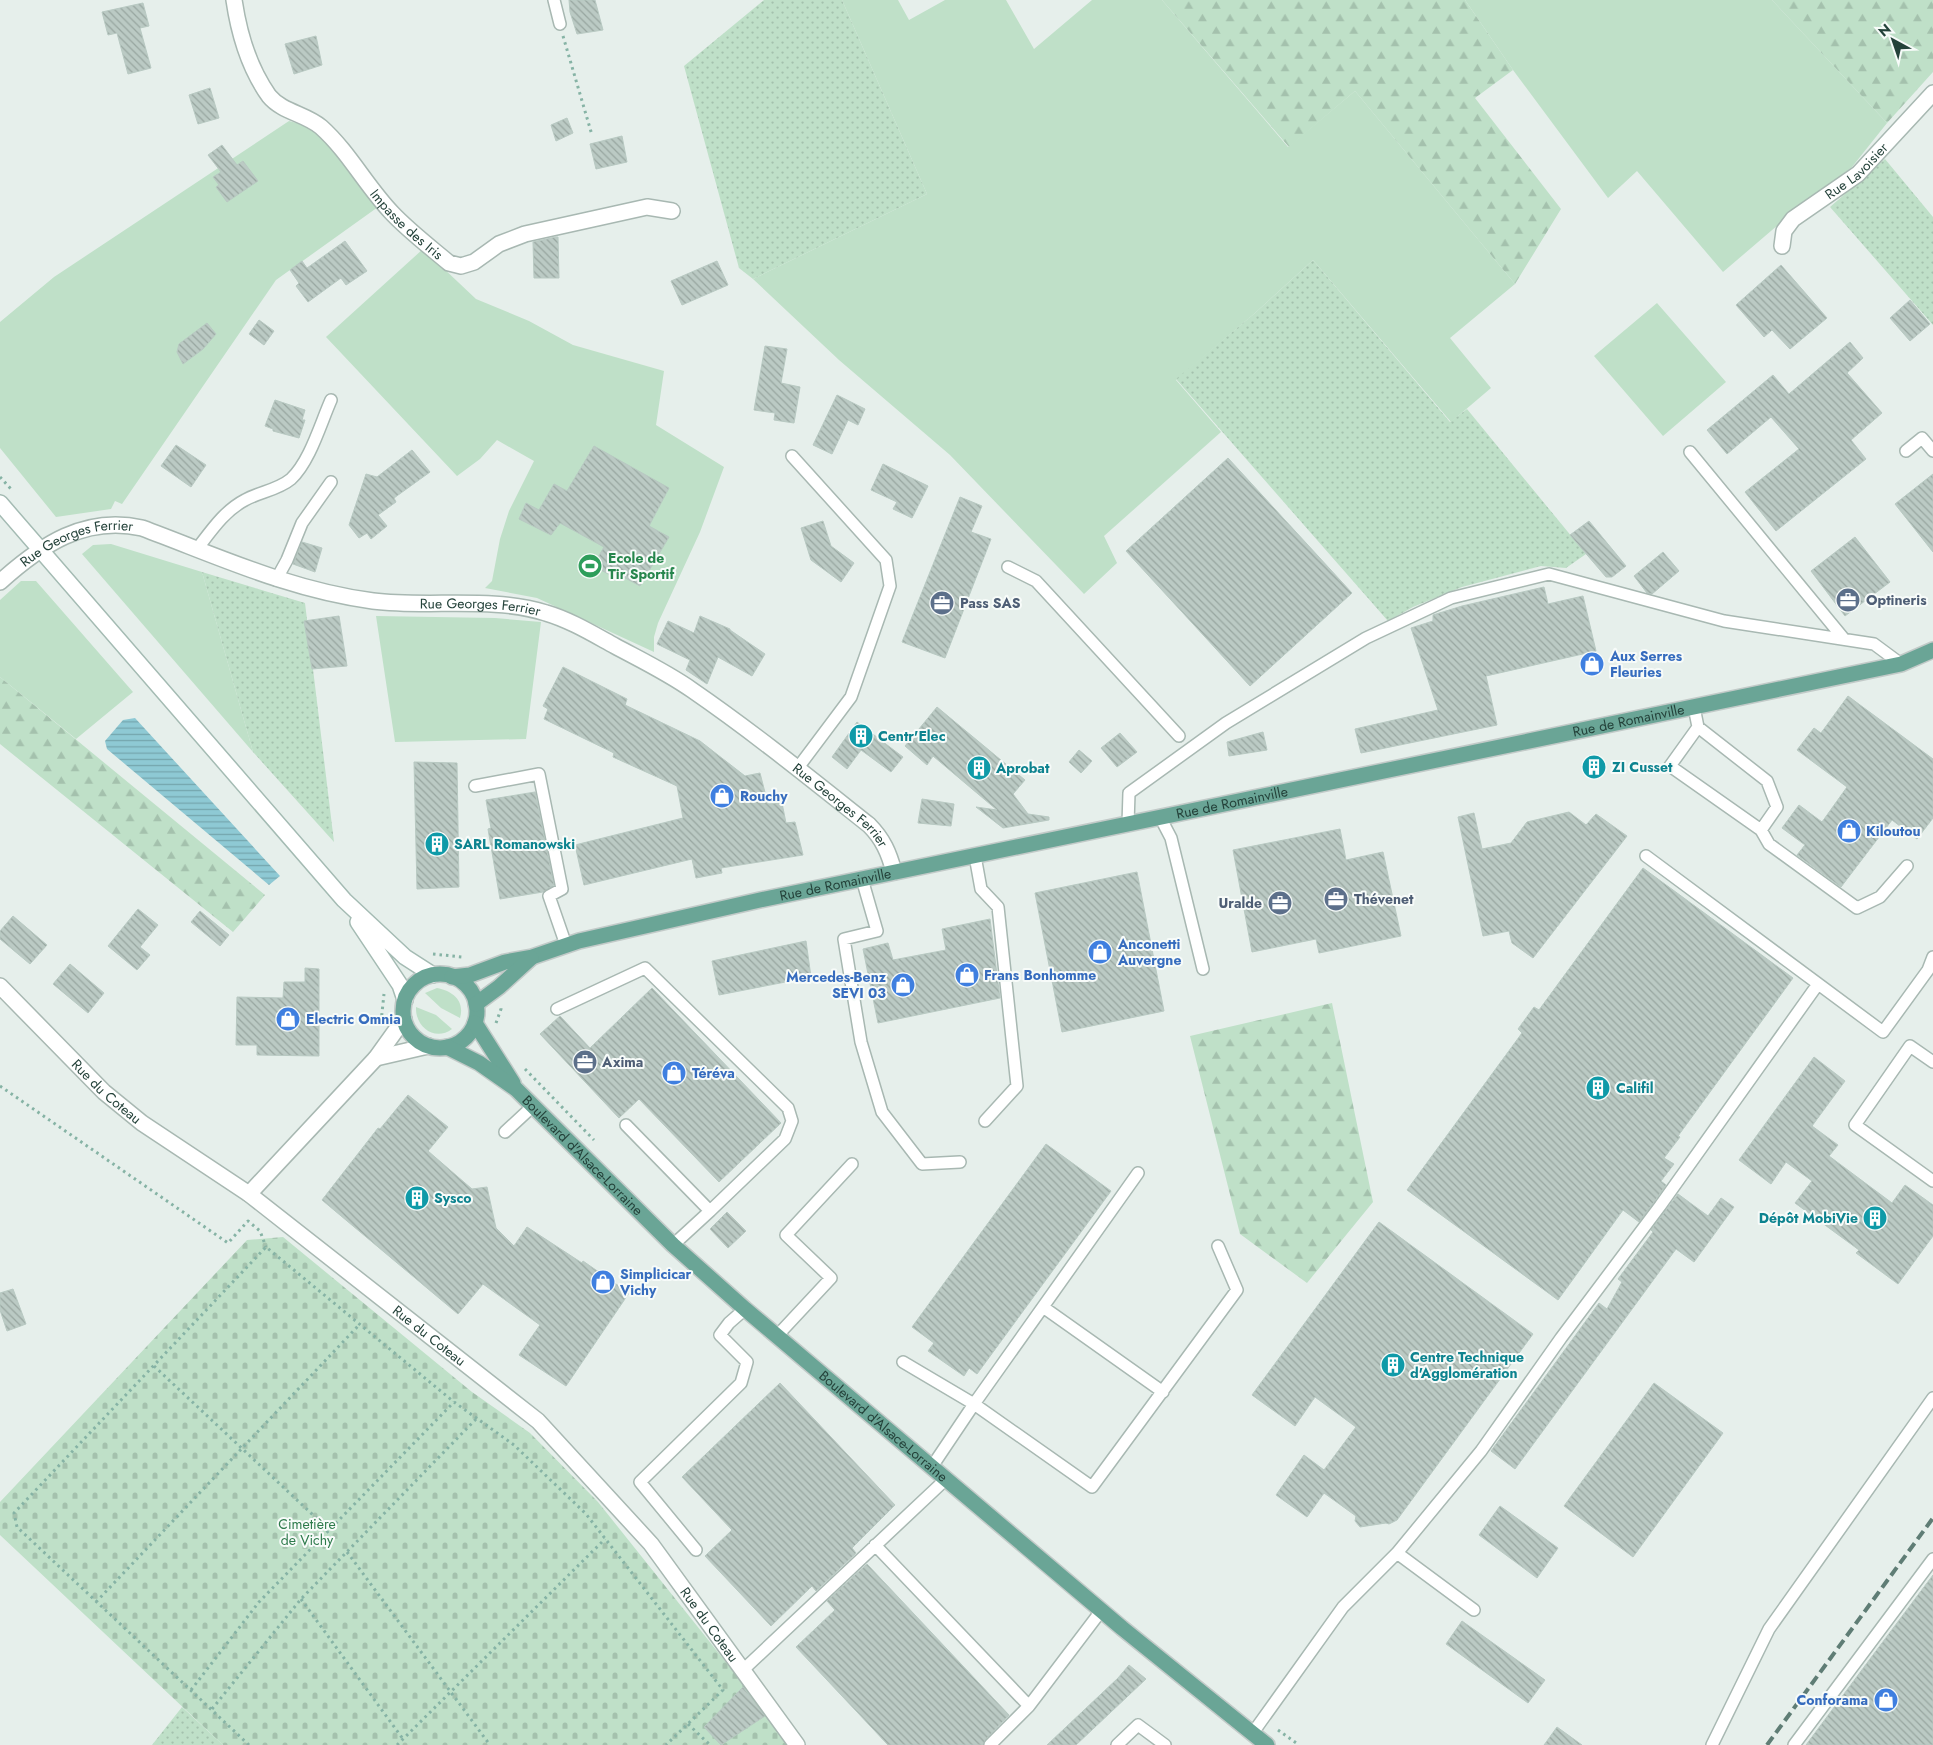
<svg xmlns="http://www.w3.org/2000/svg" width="1933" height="1745" font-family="Jost,sans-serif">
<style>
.green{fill:#bfe0c8}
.forest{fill:url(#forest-firs)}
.cemetery{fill:url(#cemetery-stones)}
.garden{fill:url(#garden-dots)}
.water{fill:url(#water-rules)}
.building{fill:url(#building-back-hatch);stroke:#b8c9c2}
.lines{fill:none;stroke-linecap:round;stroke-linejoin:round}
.lane-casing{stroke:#a8b8b2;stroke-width:14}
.street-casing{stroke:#a8b8b2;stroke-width:18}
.secondary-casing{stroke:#a4bbb3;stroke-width:18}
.primary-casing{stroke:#c2cac8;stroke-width:18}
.path{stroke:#86b3a5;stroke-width:3;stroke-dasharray:2.5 4;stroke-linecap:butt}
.lane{stroke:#fff;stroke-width:11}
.street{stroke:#fff;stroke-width:15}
.secondary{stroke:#fff;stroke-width:15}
.primary{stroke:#6aa596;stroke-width:15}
.rail{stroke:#5f7d75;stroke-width:4;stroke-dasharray:10 5;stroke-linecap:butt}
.labels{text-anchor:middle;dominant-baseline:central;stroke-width:4;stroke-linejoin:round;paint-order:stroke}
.street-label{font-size:14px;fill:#24423a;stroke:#f7fbf9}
.leisure-label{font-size:14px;font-weight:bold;fill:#27864d;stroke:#f7fbf9;text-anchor:start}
.service-label{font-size:14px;font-weight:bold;fill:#4e5e75;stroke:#f7fbf9;text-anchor:start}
.shop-label{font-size:14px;font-weight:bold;fill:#366cbe;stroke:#f7fbf9;text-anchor:start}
.culture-label{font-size:14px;font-weight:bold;fill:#0d838f;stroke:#f7fbf9;text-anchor:start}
.park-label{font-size:14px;fill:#2d7a4b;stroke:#f7fbf9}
</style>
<defs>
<pattern id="forest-firs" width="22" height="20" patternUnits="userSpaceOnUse" patternTransform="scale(1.25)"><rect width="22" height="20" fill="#bfe0c8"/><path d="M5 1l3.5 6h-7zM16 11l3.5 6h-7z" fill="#a4c1ad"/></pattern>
<pattern id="cemetery-stones" width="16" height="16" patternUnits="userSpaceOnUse" patternTransform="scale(1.25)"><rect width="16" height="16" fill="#bfe0c8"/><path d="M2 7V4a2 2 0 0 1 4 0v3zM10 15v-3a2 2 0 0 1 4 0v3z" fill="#a4c1ad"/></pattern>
<pattern id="garden-dots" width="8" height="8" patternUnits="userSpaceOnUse" patternTransform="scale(1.25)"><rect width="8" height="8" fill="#bfe0c8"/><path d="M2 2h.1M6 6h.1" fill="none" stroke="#a4c1ad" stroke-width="1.8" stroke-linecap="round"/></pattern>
<pattern id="water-rules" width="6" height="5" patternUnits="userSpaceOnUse" patternTransform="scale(1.25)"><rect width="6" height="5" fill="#8ec9d4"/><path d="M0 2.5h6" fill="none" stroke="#74a5ad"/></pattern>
<pattern id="building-back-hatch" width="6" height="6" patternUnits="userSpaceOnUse" patternTransform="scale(1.25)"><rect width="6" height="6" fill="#bbcac4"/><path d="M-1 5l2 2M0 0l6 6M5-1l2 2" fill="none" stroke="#98a6a0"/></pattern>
</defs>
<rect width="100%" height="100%" fill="#e6efeb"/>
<path class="green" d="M842 0H898L909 20 945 0H1006L1034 49 1092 0H1162L1288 147 1355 91 1515 284 1450 338 1491 388 1451 422 1313 260 1255 313 1176 380 1221 432 1104 536 1117 563 1084 594 950 455 839 360 753 279 927 194Z
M1465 0H1772L1887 123 1852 167 1785 219 1723 272 1637 171 1608 198 1513 70Z
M289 121 312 127 328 141 378 207 276 280 122 504 115 501 111 509 56 517 0 448V322L54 277Z
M423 249 476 299 529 321 573 345 664 371 656 425 724 467 700 532 658 623 654 637V652L537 598 485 588 492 581 500 539 509 511 534 461 497 440 480 459 457 476 326 337Z
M1657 303 1726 382 1663 436 1594 356Z
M111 544 202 572 253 752 82 554 93 545Z
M21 581H36L133 692 76 739 0 677V600Z
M376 616 495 618 541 622 526 739 395 742Z
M437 988C453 991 465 1001 460 1018L441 1008 425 993Z
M416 1007 436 1015 452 1029C435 1042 415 1027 416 1007Z"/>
<path class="forest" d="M1162 0H1465L1513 70 1475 98 1561 209 1515 284 1355 91 1289 147Z
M1772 0H1933V72L1887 123Z
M0 677 265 895 233 932 0 744Z
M1332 1003 1373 1202 1307 1283 1240 1234 1190 1036Z"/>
<path class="cemetery" d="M283 1237 472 1392 530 1433 598 1502 745 1686 787 1745H223L0 1535V1502L247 1240Z"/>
<path class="garden" d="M764 0H842L927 194 753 279 739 268 684 66Z
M1885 159 1933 217V325L1830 207Z
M1313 260 1450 422 1467 409 1586 554 1566 568 1541 566 1462 587 1413 607 1388 621 1176 379 1255 313Z
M202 572 305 603 334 842 253 752Z
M182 1707 223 1745H152Z"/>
<path class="water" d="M135 718 280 876 269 885 107 749 105 741 123 720Z"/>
<path class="building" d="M569 0H595L603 30 577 34 570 12Z
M143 3 149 26 140 28 151 68 128 74 117 33 108 35 102 12Z
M316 36 322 65 294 74 285 44Z
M210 88 219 118 198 124 189 95Z
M567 118 573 133 556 141 551 125Z
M622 136 627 162 596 169 590 144Z
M222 145 237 165 243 161 258 181 227 202 216 187 219 185 213 177 221 172 208 155Z
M556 237H558L559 278H534L533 242Z
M345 241 367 271 346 285 341 278 308 302 296 286 299 283 290 270 302 261 307 268Z
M717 261 728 285 682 305 671 281Z
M1781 265 1827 318 1790 349 1772 330 1764 337 1736 305Z
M1910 300 1930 324 1910 341 1890 318Z
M259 320 274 331 264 345 249 334Z
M207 323 216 334 203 349 183 364 177 352 179 344Z
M1850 342 1863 358 1847 373 1882 413 1851 440 1866 459 1776 531 1745 492 1799 449 1771 417 1727 454 1707 430 1773 375 1789 394Z
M765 346 787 349 781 383 800 387 794 423 774 420 775 413 754 410Z
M837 395 865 409 858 425 848 420 832 454 813 445Z
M275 400 305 410 302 420H305L299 438 273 431V429L265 426Z
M176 445 206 465 191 487 161 466Z
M594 446 669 488 649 526 669 537 640 586 618 574 616 578 593 566 604 547 560 523 551 535 519 519 526 503 539 510 554 484 567 491Z
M412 450 430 472 394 498 396 502 378 515 387 526 371 539 367 533 359 538 349 525 366 474 377 477Z
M1228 458 1352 593 1250 686 1126 551Z
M883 464 928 486 912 518 893 509 897 502 871 490Z
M1933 474V552L1895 504Z
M960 497 982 506 971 532 991 539 945 658 902 642Z
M823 521 831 546 854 563 841 582 811 560 801 528Z
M1589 521 1626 566 1612 577H1606L1570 535Z
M1855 537 1890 582 1845 616 1811 571Z
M302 542 322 548 315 572 293 564Z
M1663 552 1679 571 1652 594 1647 593 1634 576Z
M1544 587 1548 604 1583 596 1596 651 1486 676 1497 725 1361 753 1355 729 1438 710 1411 628 1433 621V615L1462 606Z
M339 616 347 666 312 669 304 621Z
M700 616 730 629V630L765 654 752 676 718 657 707 684 686 670 690 660 657 644 668 621 694 633Z
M563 667 627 699 625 705 700 741 745 776 760 773 768 804 782 803 786 823 795 822 803 855 721 868 722 873 696 878 692 859 584 885 575 845 683 818 677 786 613 757 614 753 544 719 548 709 543 706Z
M1848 696 1933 759V818L1917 839 1892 820 1841 887 1797 855 1805 845 1782 828 1799 805 1822 822 1847 787 1797 750 1814 728 1821 733Z
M937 707 1025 780 1013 794 1028 814 1049 817V820L1003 828 976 807 997 810 933 756 927 765 905 746Z
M857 722 903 757 891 772 861 750 847 769 832 757Z
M1263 732 1267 750 1229 756 1227 742Z
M1120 733 1137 752 1117 767 1101 748Z
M1079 750 1092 761 1081 773 1069 762Z
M1590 755 1605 766 1597 778 1582 767Z
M414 762 457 763 459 887 417 889Z
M535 792 554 885 543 892 500 899 488 829 491 828 486 800Z
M922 799 954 804 951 826 918 823Z
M1569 812 1586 825 1596 814 1627 836 1533 958 1512 943 1509 931 1483 936 1458 817 1474 813 1482 849 1511 843 1527 822Z
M1340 829 1346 860 1383 852 1401 936 1319 953 1316 939 1252 952 1233 850Z
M1643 868 1793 978 1678 1136 1680 1137 1664 1158 1674 1164 1661 1181 1666 1185 1654 1202 1639 1222 1623 1210 1558 1300 1407 1190 1522 1033 1518 1029 1534 1007 1539 1010Z
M1137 872 1164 1011 1062 1032 1035 893Z
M138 909 158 925 140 947 150 955 137 970 108 946Z
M200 911 229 935 220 946 191 922Z
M13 916 47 945 30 964 0 939V931Z
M990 919 1000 998 878 1023 863 949 888 943 893 960 946 950 942 929Z
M806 941 811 977 719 995 712 961Z
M70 964 104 993 88 1013 53 984Z
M305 968 319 969V1056L257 1055V1045H236L237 997 283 998 284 982H305Z
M652 988 781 1123 719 1182 639 1099 619 1118 540 1034 560 1016 590 1048Z
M1814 1057 1845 1081 1812 1126 1838 1145 1829 1156 1892 1203 1905 1185 1933 1205V1236L1898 1284 1856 1253 1859 1250 1795 1203 1812 1181 1786 1162 1771 1184 1739 1160Z
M408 1095 448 1127 428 1151 472 1189 487 1187 496 1228 514 1246 527 1227 582 1263 583 1261 629 1293 566 1386 519 1355 540 1325 483 1284 458 1314 322 1200 378 1128 380 1129Z
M1046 1144 1111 1191 977 1374 969 1368 964 1376 928 1351 934 1343 912 1327Z
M1678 1194 1708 1216 1721 1198 1734 1207 1694 1262 1676 1249 1515 1469 1491 1451 1599 1303 1607 1309 1622 1282 1618 1279 1653 1232 1651 1230Z
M727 1212 746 1231 728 1248 710 1229Z
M1379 1222 1533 1334 1397 1520 1389 1524 1386 1523 1360 1527 1355 1521 1356 1516 1324 1493 1307 1517 1276 1495 1304 1455 1324 1470 1356 1427 1315 1397 1295 1426 1252 1395Z
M13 1289 26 1324 7 1331 0 1310V1293Z
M780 1383 895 1505 852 1548 856 1553 816 1591 812 1586 771 1626 705 1556 732 1530 682 1477Z
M1654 1383 1723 1433 1633 1557 1564 1506Z
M1500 1506 1558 1548 1537 1578 1479 1535Z
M867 1564 1009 1715 985 1740 983 1745H888L796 1647 835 1610 827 1601Z
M1933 1575V1745H1806L1873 1655Z
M1462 1621 1545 1680 1528 1703 1446 1644Z
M1129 1665 1146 1679 1076 1745H1047L1118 1678Z
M743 1687 765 1716 721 1745 704 1727Z
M1557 1727 1582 1745H1544Z"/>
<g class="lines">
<defs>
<path id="lane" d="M554 0 560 24
M1906 451 1922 438 1933 451
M1690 452 1844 639
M792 456 886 560 890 586 851 697 797 769
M197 549C211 531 224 511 245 500 259 492 278 490 291 479 310 461 320 425 331 400
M1008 567 1036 581 1179 736
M276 580 287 560 302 523 331 482
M1694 707 1698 727 1767 781 1777 807 1761 830 1670 766 1698 727
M475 786 539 774 562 889 549 896 566 945
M1160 817 1171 838 1203 969
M1128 824 1129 793 1226 723 1366 638 1451 598 1549 574 1724 621 1874 644 1901 664
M1761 830 1769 844 1857 908 1880 897 1907 866
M975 856 981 889 998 907 1017 1086 985 1121
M1646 856 1883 1032 1928 970 1933 957
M862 879 877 931 844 939 861 1042 882 1112 922 1164 960 1162
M557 1009 645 968 788 1108 792 1121 785 1139 710 1211
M1933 1062 1910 1046 1855 1125 1933 1181
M626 1125 710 1211 673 1245
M505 1132 533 1106
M1043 1307 1163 1392
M776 1337 831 1278 786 1235 852 1164
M903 1362 974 1404 1092 1487 1237 1290 1218 1246
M931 1468 974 1404 1138 1173
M875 1545 1029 1706
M696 1550 640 1482 741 1383 747 1362 720 1335 729 1323 745 1309
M1397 1553 1481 1451 1561 1338 1660 1206 1818 984
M743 1670 945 1480
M1252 1734 1343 1607 1397 1553 1474 1610
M990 1745 1029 1706 1101 1611
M1117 1745 1138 1725 1165 1745
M1712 1745 1769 1629 1933 1398
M1794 1745 1933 1559"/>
<g id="street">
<path id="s1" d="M234 0C239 34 249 68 269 96 282 112 306 114 321 127 349 152 366 186 392 213 409 231 430 247 449 263L461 266 474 262 499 244 525 234 647 207 672 211"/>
<path id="s2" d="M1782 246 1784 231 1793 219 1858 174 1933 93"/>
<path id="s3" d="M0 582C41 545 85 515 142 528 220 557 290 590 373 601 428 608 493 596 546 613 570 620 593 634 615 646 641 660 668 673 692 690 753 732 811 779 869 825 883 839 889 853 894 872"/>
<path id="s4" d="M0 986 104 1092 142 1123 249 1194 538 1421 651 1544 797 1745"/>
<path d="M376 1058 428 1046"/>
<path d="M249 1194 376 1058 404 1019"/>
</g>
<path id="secondary" d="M0 503 344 900 405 957 433 975
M358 922 400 985 405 1000"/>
<g id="primary">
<circle cx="440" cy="1011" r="37"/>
<path id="s5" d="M452 977 470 975 505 962 532 957 579 941 760 900 1901 664 1933 650"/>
<path d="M476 1004 499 987 531 958"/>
<path d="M475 1023 513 1083"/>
<path id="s6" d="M447 1047 479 1063 516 1089 673 1245 745 1309 1122 1628 1267 1745"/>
</g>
</defs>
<use href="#lane" class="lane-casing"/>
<use href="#street" class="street-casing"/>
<use href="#secondary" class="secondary-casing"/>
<use href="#primary" class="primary-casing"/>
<path class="path" d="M563 36 592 135
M0 477 11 489
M433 954 462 957
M381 1022 384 994
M496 1023 501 1009V1005
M525 1069 594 1140
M0 1086 228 1243 248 1221 260 1231 266 1247
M154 1366 329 1530
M347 1552 490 1745
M301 1599 403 1739
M96 1602 360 1324
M191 1690 259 1602 454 1402
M212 1709 301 1599 477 1418
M688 1724 710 1745
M1278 1730 1299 1745
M249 1745 17 1527 14 1513 266 1247 454 1402 514 1445 586 1514 723 1690 666 1745
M397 1745 605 1539"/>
<use href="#lane" class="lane"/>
<use href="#street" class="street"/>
<use href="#secondary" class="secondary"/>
<use href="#primary" class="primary"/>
<path class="rail" d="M1767 1745 1933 1518"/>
</g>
<defs>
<symbol id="stadium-disc" viewBox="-11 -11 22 22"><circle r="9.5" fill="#2e9e5b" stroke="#f7fbf9"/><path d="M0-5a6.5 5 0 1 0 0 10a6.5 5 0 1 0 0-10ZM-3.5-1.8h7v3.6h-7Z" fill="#fff"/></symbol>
<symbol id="office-disc" viewBox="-11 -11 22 22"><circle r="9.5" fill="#5c6f8a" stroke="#f7fbf9"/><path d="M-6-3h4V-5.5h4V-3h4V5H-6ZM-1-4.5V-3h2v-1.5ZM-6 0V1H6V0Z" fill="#fff"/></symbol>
<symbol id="shop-disc" viewBox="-11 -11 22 22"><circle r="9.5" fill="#3f7fe0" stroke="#f7fbf9"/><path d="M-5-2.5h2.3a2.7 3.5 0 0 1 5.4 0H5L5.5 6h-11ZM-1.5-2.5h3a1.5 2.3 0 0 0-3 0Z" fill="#fff"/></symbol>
<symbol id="building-disc" viewBox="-11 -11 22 22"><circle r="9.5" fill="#0f9aa8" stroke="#f7fbf9"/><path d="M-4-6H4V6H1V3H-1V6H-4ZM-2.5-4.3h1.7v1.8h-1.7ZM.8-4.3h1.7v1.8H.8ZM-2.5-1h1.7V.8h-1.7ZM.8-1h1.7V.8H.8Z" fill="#fff"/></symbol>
</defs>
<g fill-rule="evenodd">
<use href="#stadium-disc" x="576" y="552" width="28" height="28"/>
<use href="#office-disc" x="1834" y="586" width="28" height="28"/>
<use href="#office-disc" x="928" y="589" width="28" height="28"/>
<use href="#shop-disc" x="1578" y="650" width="28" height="28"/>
<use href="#building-disc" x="847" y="722" width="28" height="28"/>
<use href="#building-disc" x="1580" y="753" width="28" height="28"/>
<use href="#building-disc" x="965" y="754" width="28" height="28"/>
<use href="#shop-disc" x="708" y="782" width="28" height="28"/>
<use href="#shop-disc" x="1835" y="817" width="28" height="28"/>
<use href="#building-disc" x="423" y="830" width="28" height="28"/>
<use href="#office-disc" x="1322" y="885" width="28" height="28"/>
<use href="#office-disc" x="1266" y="889" width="28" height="28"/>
<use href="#shop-disc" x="1086" y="938" width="28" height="28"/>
<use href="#shop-disc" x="953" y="961" width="28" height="28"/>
<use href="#shop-disc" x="889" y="971" width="28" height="28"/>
<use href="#shop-disc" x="274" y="1005" width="28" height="28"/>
<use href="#office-disc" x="571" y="1048" width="28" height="28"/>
<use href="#shop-disc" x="660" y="1059" width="28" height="28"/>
<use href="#building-disc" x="1584" y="1074" width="28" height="28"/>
<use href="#building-disc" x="403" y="1184" width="28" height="28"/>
<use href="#building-disc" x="1861" y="1204" width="28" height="28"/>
<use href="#shop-disc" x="589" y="1268" width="28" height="28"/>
<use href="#building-disc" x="1379" y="1351" width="28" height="28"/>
<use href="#shop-disc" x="1872" y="1686" width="28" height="28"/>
</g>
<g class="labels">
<g class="street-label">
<text stroke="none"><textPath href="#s2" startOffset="110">Rue Lavoisier</textPath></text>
<text stroke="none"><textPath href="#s1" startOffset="294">Impasse des Iris</textPath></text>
<text stroke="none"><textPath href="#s3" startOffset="89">Rue Georges Ferrier</textPath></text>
<text stroke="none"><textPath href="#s3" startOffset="509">Rue Georges Ferrier</textPath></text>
<text stroke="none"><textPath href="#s5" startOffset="1205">Rue de Romainville</textPath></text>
<text stroke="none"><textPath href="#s5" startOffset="800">Rue de Romainville</textPath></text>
<text stroke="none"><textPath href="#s3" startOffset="929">Rue Georges Ferrier</textPath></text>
<text stroke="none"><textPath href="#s5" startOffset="395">Rue de Romainville</textPath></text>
<text stroke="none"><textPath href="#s4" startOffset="150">Rue du Coteau</textPath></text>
<text stroke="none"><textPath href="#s6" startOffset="175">Boulevard d'Alsace-Lorraine</textPath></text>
<text stroke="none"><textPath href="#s4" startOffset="555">Rue du Coteau</textPath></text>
<text stroke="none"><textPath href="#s6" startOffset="580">Boulevard d'Alsace-Lorraine</textPath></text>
<text stroke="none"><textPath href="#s4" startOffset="960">Rue du Coteau</textPath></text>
</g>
<g class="leisure-label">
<text x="608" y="558">Ecole de<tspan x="608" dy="16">Tir Sportif</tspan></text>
</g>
<g class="service-label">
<text x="1866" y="600">Optineris</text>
<text x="960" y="603">Pass SAS</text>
<text x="1354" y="899">Thévenet</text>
<text x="1262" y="903" text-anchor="end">Uralde</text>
<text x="602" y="1062">Axima</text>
</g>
<g class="shop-label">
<text x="1610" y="656">Aux Serres<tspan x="1610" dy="16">Fleuries</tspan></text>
<text x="740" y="796">Rouchy</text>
<text x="1866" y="831">Kiloutou</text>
<text x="1118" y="944">Anconetti<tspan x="1118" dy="16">Auvergne</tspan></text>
<text x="984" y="975">Frans Bonhomme</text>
<text x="886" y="977" text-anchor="end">Mercedes-Benz<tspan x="886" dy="16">SEVI 03</tspan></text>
<text x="306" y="1019">Electric Omnia</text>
<text x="692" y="1073">Téréva</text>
<text x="620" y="1274">Simplicicar<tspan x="620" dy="16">Vichy</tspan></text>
<text x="1868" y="1700" text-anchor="end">Conforama</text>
</g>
<g class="culture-label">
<text x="878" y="736">Centr'Elec</text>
<text x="1612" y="767">ZI Cusset</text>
<text x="996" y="768">Aprobat</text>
<text x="454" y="844">SARL Romanowski</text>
<text x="1616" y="1088">Califil</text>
<text x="434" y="1198">Sysco</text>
<text x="1858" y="1218" text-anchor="end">Dépôt MobiVie</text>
<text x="1410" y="1357">Centre Technique<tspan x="1410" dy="16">d'Agglomération</tspan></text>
</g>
<g class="park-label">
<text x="307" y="1524">Cimetière<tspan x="307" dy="16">de Vichy</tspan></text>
</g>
</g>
<g transform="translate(1893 40) rotate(320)" stroke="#f7fbf9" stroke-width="4" paint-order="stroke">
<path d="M0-4L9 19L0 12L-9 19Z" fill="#24423a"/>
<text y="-8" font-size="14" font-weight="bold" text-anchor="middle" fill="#24423a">N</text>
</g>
</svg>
